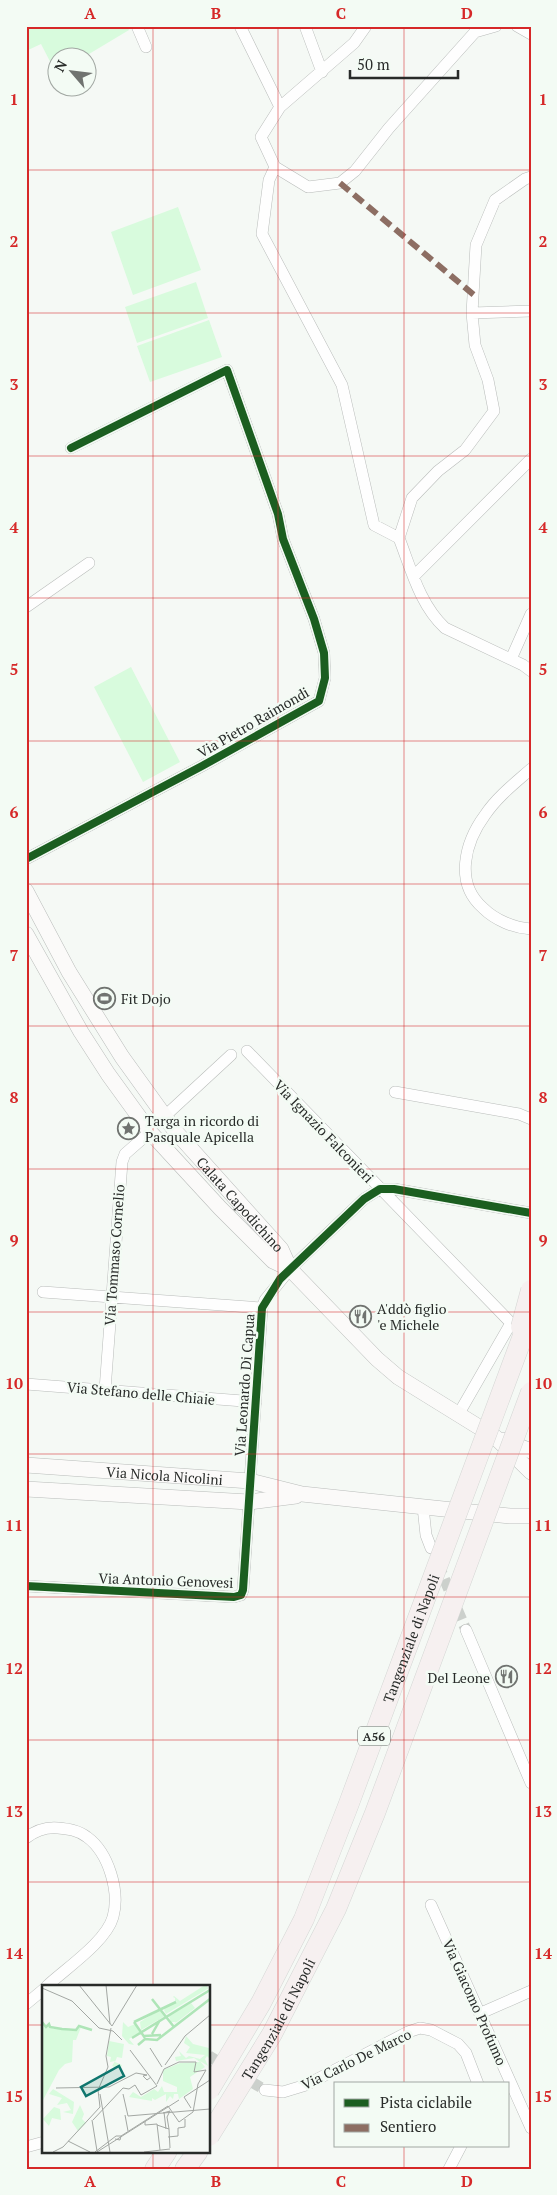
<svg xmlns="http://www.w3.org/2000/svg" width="557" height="2195" font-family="'PT Serif',serif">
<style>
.green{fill:#d8fbdd}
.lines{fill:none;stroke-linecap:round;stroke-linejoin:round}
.street-tunnel{stroke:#ccd0cc;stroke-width:11;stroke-dasharray:11 5.5;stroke-linecap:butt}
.street-casing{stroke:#b9bcba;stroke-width:12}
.secondary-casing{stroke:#b9bcba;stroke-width:16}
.highway-casing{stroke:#d4d6d4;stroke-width:21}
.street{stroke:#fefefe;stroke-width:11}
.secondary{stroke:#fbfaf9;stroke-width:15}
.highway{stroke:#f6f0f0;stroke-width:20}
.highway-bridge-casing{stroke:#d4d6d4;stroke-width:21;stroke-linecap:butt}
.highway-bridge{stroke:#f6f0f0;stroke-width:20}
.quiet{stroke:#8d6e63;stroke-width:6;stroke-dasharray:12 6;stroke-linecap:butt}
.cycleway-casing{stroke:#f3fbf4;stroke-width:11}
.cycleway{stroke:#1b5e20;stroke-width:8}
.grid{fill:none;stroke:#d62828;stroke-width:1;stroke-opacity:0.55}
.labels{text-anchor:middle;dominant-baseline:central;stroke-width:5;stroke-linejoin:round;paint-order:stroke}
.shield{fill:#f3fbf4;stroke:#656966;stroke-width:1}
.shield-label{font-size:12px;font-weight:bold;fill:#282b29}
.street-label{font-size:14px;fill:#282b29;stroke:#f3fbf4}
.poi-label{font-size:14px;fill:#282b29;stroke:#f3fbf4;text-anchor:start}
.inset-river{fill:none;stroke:#aee5b7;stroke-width:2.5}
.inset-road{fill:none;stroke:#a3a7a3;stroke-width:1}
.view{fill:#0f766e;fill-opacity:0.15;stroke:#0f766e;stroke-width:2.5}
.inset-edge{fill:none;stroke:#282b29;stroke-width:2.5}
.neatline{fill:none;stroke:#d62828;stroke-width:2}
.grid-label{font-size:16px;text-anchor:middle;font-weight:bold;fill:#d62828}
</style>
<rect width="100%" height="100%" fill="#f5f9f5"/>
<path class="green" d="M26 26H127L129 30 84 57 58 58 57 75 41 44 26 51Z
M178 207 201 270 133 295 111 232Z
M196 282 208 318 137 343 125 307Z
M209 320 222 357 150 382 137 346Z
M131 667 180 762 143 782 94 687Z"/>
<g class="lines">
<path class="street-tunnel" d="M438 1564 466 1630
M209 2056 265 2090"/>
<defs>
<path id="street" d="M137 26 146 47
M240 26 280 107
M305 26 322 72
M366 26 354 43 280 107 261 137 275 167 308 187 340 183 355 171 389 128 475 32 496 26
M517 26 531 34
M275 167 269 180 262 234 342 385 374 525 399 538
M531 177 525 179 495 200 476 245 472 313 475 345 488 380 494 411 465 450 438 471 412 498 399 538C411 569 420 605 445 628L523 665 531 671
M472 313 531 311
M414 576 531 459
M26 607 89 563
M511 659 531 614
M531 769C515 783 497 797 485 815 465 842 454 883 483 908 495 920 514 928 531 929
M26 859 202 766 319 701 325 678 324 653 314 619 283 539 278 514 227 370 71 448
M247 1051 511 1323 523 1330
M395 1092 519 1114 531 1119
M165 1116 231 1055
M43 1292 262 1308
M26 1384 256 1402
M105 1390 122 1162 125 1154 150 1132
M458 1415 511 1323
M250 1481 262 1308 265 1300 290 1269 364 1199 380 1189H394L531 1213
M423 1507 426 1535 431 1548
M26 1586 234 1597 241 1595 243 1590 249 1502
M466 1630 531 1783
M26 1838C35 1831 47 1827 58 1828 68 1829 78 1830 87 1837 109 1853 120 1892 113 1917 106 1942 65 1969 47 1986
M431 1905 531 2128
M26 2004 44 1989
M481 2013 531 1991
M265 2090 283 2092 306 2085 408 2032 420 2028 431 2030 458 2044 466 2053 478 2084
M26 2147 44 2142
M449 2169 461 2146"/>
<g id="secondary">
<path id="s1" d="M26 891 69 972 122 1057 176 1132 281 1249 290 1269 377 1359 398 1377 495 1437 531 1472"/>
<path d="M26 934 81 1032 108 1074 150 1132 220 1208 273 1261 290 1269"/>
<path d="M503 1440 531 1451"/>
<path id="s2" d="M26 1465 250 1481 302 1494 510 1516H531"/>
<path d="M26 1489 249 1502 296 1496"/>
</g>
<path id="highway" d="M155 2169 167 2151
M185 2169 198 2151"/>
</defs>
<use href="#street" class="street-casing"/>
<use href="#secondary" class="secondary-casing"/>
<use href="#highway" class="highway-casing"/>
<use href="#street" class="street"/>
<use href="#secondary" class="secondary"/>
<use href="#highway" class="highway"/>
<defs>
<g id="highway-bridge">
<path d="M521 1327 531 1290"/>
<path id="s3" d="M209 2090 261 2003 304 1919 348 1806 531 1314"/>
<path id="s4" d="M209 2136 272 2034 336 1909 375 1813 531 1392"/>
</g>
</defs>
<use href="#highway-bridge" class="highway-bridge-casing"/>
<use href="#highway-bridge" class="highway-bridge"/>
<path class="quiet" d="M340 183 474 295"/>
<defs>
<path id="cycleway" d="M26 859 202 766 319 701 325 678 324 653 314 619 283 539 278 514 227 370 71 448
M26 1586 234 1597 241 1595 243 1590 262 1308 280 1279 364 1199 380 1189H394L531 1213"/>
</defs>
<use href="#cycleway" class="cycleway-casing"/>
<use href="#cycleway" class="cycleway"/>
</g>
<path class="grid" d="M153 26V1986M278 26V2169M404 26V2084M26 170H531M26 313H531M26 456H531M26 598H531M26 741H531M26 884H531M26 1026H531M26 1169H531M26 1312H531M26 1454H531M26 1597H531M26 1740H531M26 1882H531M26 2025H44M209 2025H531M404 2146V2169M153 2151V2169"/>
<defs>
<symbol id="stadium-ring" viewBox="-11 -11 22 22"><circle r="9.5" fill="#f3fbf4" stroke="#707370" stroke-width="1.5"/><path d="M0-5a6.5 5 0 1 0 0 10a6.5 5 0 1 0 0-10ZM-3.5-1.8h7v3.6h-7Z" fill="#707370"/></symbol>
<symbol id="sight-ring" viewBox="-11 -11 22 22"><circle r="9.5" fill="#f3fbf4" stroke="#707370" stroke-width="1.5"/><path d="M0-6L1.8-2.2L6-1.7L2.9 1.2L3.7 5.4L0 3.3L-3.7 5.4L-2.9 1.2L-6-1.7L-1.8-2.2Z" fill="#707370"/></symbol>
<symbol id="restaurant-ring" viewBox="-11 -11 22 22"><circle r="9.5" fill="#f3fbf4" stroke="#707370" stroke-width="1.5"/><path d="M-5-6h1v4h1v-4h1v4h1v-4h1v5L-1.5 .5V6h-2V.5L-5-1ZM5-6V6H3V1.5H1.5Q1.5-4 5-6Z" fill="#707370"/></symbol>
</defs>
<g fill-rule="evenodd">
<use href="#stadium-ring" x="92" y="986" width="25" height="25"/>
<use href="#sight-ring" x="116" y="1116" width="25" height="25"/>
<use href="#restaurant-ring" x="348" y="1304" width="25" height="25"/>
<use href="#restaurant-ring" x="494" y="1664" width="25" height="25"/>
</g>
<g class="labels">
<rect class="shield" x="358" y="1726.5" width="32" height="19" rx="4"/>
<g class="shield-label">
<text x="374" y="1736">A56</text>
</g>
<g class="street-label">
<text transform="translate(253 722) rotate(-30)">Via Pietro Raimondi</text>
<text transform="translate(324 1131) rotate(46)">Via Ignazio Falconieri</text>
<text stroke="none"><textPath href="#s1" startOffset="381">Calata Capodichino</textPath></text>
<text transform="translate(114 1255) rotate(-86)">Via Tommaso Cornelio</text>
<text transform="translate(244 1385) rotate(-86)">Via Leonardo Di Capua</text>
<text transform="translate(141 1393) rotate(5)">Via Stefano delle Chiaie</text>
<text stroke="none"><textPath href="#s2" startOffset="139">Via Nicola Nicolini</textPath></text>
<text transform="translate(166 1580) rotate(2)">Via Antonio Genovesi</text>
<text stroke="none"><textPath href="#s3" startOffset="496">Tangenziale di Napoli</textPath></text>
<text transform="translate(475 2002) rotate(66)">Via Giacomo Profumo</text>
<text stroke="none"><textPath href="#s4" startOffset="136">Tangenziale di Napoli</textPath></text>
<text transform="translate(356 2059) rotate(-26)">Via Carlo De Marco</text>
</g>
<g class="poi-label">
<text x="121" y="998">Fit Dojo</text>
<text x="145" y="1120">Targa in ricordo di<tspan x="145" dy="16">Pasquale Apicella</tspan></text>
<text x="377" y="1308">A'ddò figlio<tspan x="377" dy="16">'e Michele</tspan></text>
<text x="490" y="1677" text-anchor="end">Del Leone</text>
</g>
</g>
<g transform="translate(42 1985)">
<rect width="168" height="168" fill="#f5f9f5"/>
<path d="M163 0 167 3 124 29 122 25 125 20 135 17 133 16V13L131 12 132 11 138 16ZM149 18 153 23 131 40 134 37H129L127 31ZM119 24 123 31 99 45 98 37ZM0 37 4 42 6 39 9 43 30 46 39 42 34 55H31L30 77 23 79 17 85 0 117ZM81 37 86 42 93 39 98 47 87 54 92 60 87 59 80 51ZM144 51 151 59 167 63V73L165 71 163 74 166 81 158 76 163 82 148 92 151 104 137 114 136 109H132L131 114 128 111 124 117V109L113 115 110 113V116L87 112 91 107 99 112 112 104 116 107 120 101 122 107H135V102L121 96V85L138 78 158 77 152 73 134 76 133 72 139 71 137 66 144 73 147 71 158 74 163 70 144 68 148 62 142 58ZM67 56 82 59 80 73 75 72 73 77 80 80 78 84 70 81 73 76 68 77 69 72 65 71ZM11 104 32 117 31 129 21 127 29 125 25 118 15 120 20 113 7 109ZM38 120 42 129 40 134 44 138 36 146 30 137ZM12 122 18 124 19 135 10 133 7 141 1 134Z" fill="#d8fbdd"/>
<path class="inset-river" d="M110 14 132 42M0 37 4 42 7 39 8 42 20 44 34 45 37 41 50 45M92 37 134 17M92 37 103 53M110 49 118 35M102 51 119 50M90 53 168 5M96 60 103 54 115 55 168 14"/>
<path class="inset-road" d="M37 0 70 41M64 0 68 39M0 3 30 16 57 43 71 46 80 55M70 41 95 0M108 63 120 82M123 80 143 51 168 30M115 99 122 84 137 77H154L152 87 164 85 156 99 151 127 137 137M14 103 67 102 94 88 105 90 101 91 105 95 109 92M58 109 68 167M81 109 86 131 168 124M58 122 56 105 66 82 64 71 69 43M149 123 142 112 168 95M122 127 124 144M121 128 128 126 125 132 127 144M83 130 86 146M50 135 55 166M51 135 81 103 87 104 93 100 99 110 115 101 88 65M103 136V140L115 139 118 165M115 140 127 144 128 163M136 143 143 142V134M79 151 126 121 137 137M126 152 136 151V143M26 156 48 167M11 167 21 162 58 122M53 167 74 151H79L78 155 73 154M55 167 137 115M102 167 128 164"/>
<path class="view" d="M77 81 82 91 44 111 39 102Z"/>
<rect width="168" height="168" class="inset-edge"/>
</g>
<rect width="557" height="2195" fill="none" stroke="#f3fbf4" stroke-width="55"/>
<rect x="334" y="2082" width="175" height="65" fill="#f3fbf4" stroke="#a2a8a3"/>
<rect x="344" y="2099" width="25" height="8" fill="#1b5e20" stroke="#a2a8a3"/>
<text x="380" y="2108" font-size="15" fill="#282b29">Pista ciclabile</text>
<rect x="344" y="2124" width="25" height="8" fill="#8d6e63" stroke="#a2a8a3"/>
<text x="380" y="2132" font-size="15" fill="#282b29">Sentiero</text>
<g transform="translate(72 72) rotate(298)"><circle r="24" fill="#f3fbf4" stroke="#a2a8a3"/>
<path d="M0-4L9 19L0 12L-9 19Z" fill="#707370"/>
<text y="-8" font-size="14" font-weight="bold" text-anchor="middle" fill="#282b29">N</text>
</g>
<path d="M350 70v8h108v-8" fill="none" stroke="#282b29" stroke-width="2.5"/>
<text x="357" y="70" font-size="15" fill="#282b29" stroke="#f3fbf4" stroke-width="4" paint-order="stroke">50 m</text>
<rect x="28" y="28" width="502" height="2140" class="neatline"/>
<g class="grid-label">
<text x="90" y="19">A</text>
<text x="216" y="19">B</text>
<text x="341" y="19">C</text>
<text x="467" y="19">D</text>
<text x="14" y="105">1</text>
<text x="543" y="105">1</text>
<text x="14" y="247">2</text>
<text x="543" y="247">2</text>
<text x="14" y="390">3</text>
<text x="543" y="390">3</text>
<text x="14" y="533">4</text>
<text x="543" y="533">4</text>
<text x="14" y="675">5</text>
<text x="543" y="675">5</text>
<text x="14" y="818">6</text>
<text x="543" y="818">6</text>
<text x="14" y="961">7</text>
<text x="543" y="961">7</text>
<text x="14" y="1103">8</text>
<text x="543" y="1103">8</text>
<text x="14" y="1246">9</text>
<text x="543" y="1246">9</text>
<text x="14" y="1389">10</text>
<text x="543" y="1389">10</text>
<text x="14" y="1531">11</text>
<text x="543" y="1531">11</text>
<text x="14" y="1674">12</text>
<text x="543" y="1674">12</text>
<text x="14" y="1817">13</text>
<text x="543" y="1817">13</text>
<text x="14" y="1959">14</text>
<text x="543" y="1959">14</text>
<text x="14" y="2102">15</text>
<text x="543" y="2102">15</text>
<text x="90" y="2187">A</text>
<text x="216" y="2187">B</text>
<text x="341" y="2187">C</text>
<text x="467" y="2187">D</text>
</g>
</svg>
